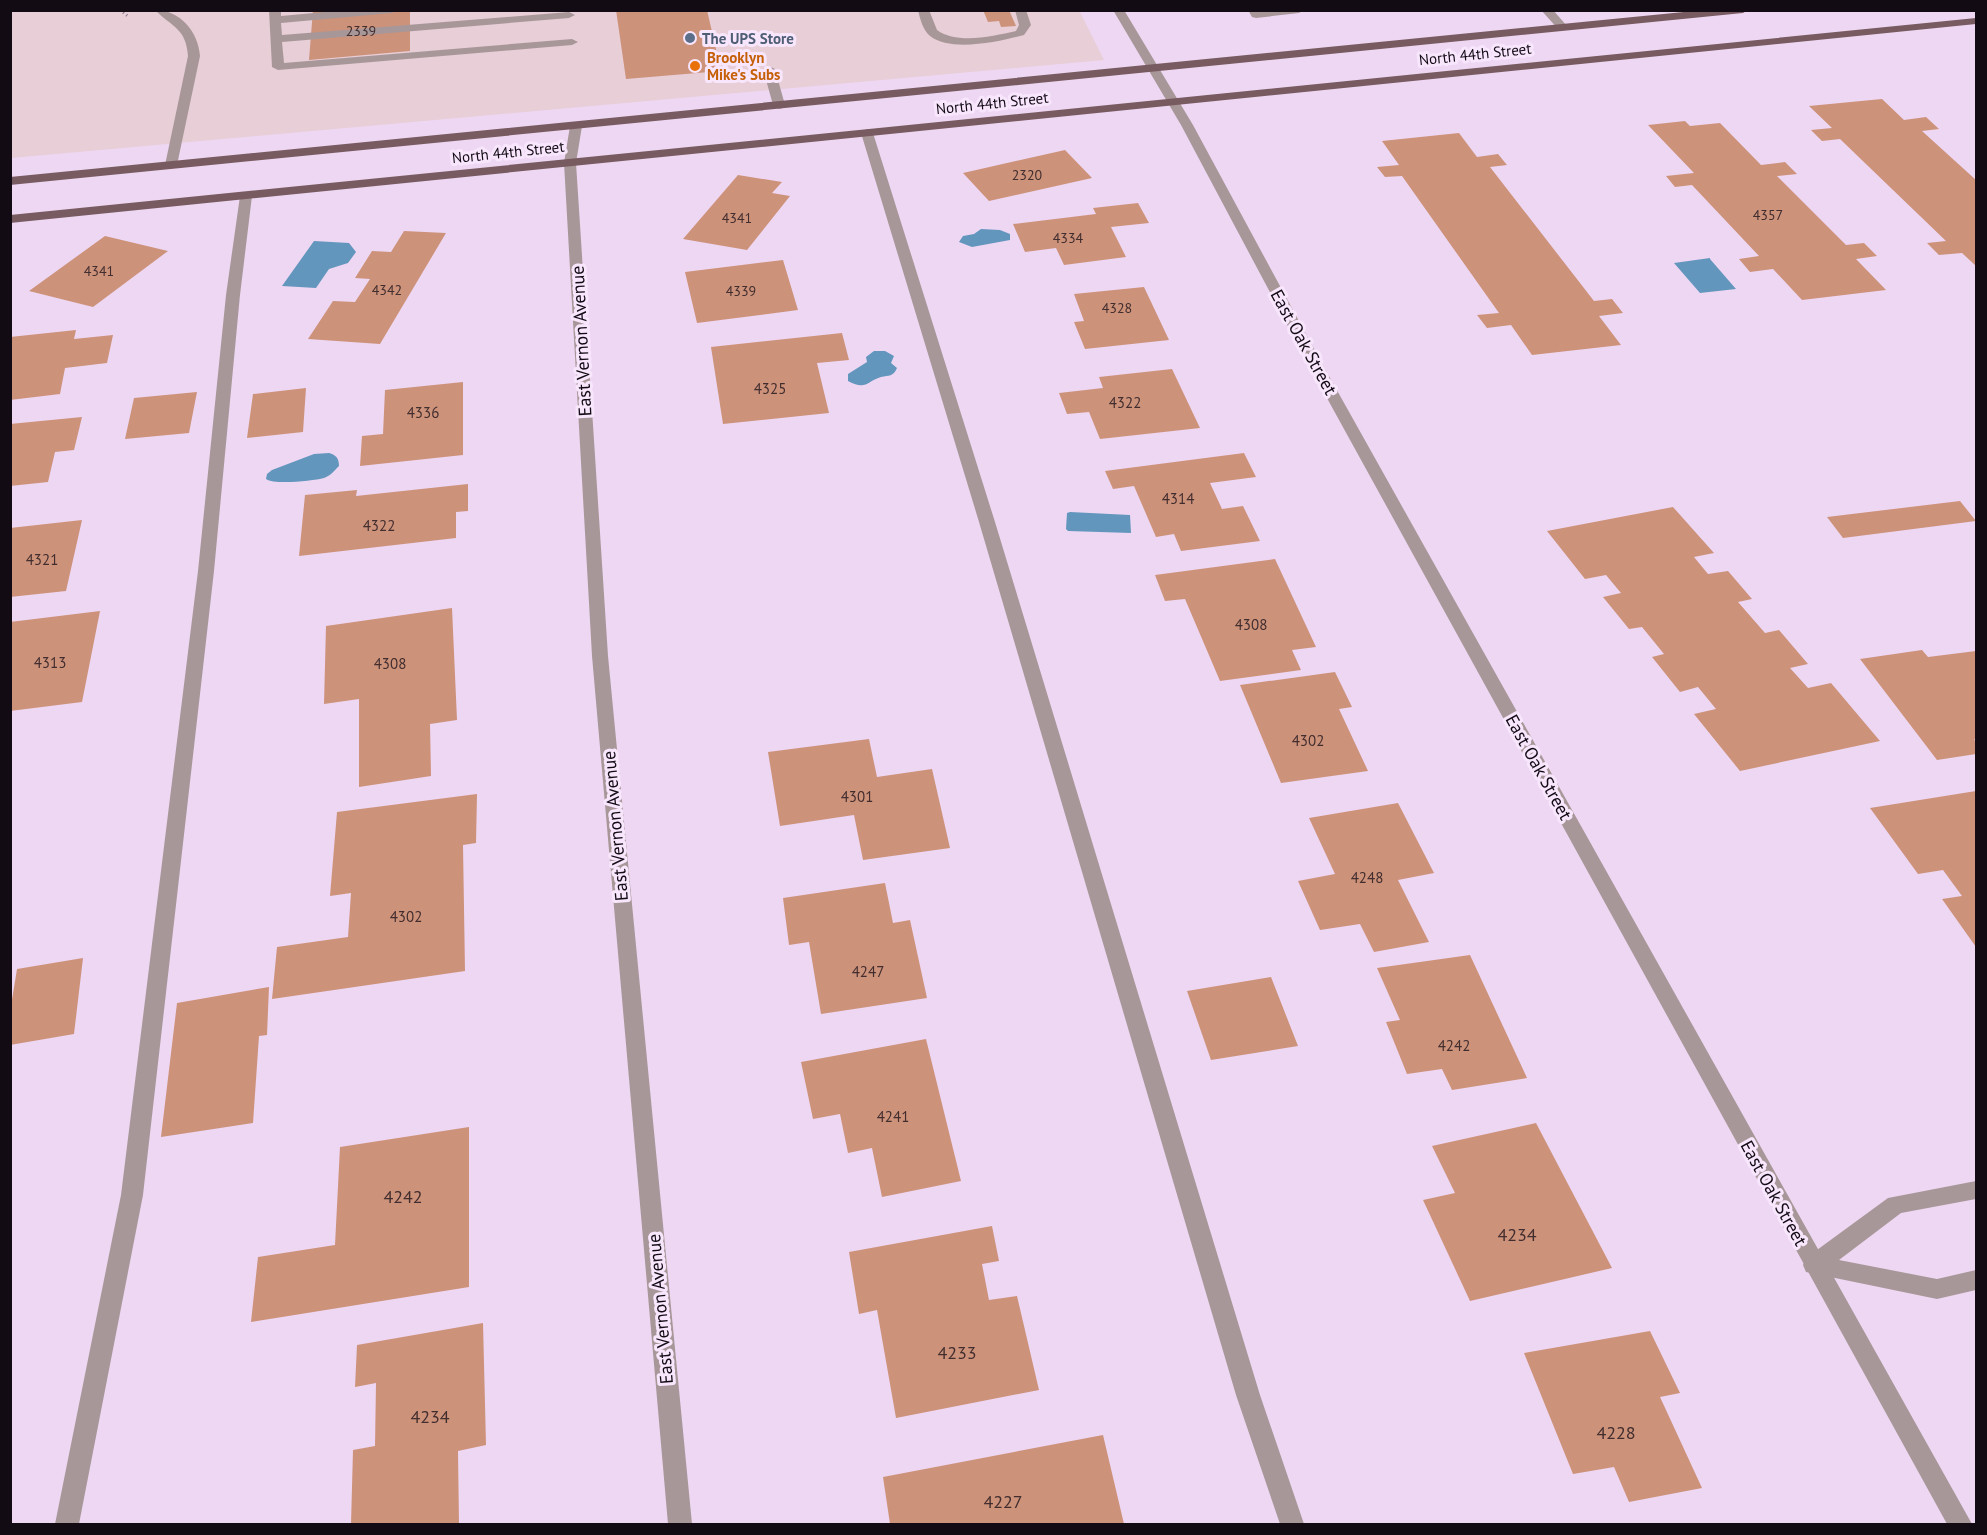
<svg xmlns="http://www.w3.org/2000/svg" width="1987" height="1535" font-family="'PT Sans',sans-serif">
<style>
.commercial{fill:#e8ced6}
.water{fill:#6396bd}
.building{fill:#cd927a}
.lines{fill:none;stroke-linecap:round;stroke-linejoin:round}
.path{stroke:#857588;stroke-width:3;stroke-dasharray:1 3;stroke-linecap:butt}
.service{fill:#a89799;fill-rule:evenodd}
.minor{fill:#a89799;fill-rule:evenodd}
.tertiary{fill:#a89799;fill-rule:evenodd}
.primary{fill:#785b60;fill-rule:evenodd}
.service-dot{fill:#5c6f8a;stroke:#f8e6fd;stroke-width:2}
.food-dot{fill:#e8710a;stroke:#f8e6fd;stroke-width:2}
.labels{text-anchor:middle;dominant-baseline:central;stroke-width:6;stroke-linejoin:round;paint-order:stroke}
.far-number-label{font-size:14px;fill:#412d2e}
.far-service-label{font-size:15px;font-weight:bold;fill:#4e5e75;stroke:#f8e6fd;text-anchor:start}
.far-street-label{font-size:15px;fill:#120b14;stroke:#f8e6fd}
.far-food-label{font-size:15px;font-weight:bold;fill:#c56008;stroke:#f8e6fd;text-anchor:start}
.number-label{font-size:15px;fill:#412d2e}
.street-label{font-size:18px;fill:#120b14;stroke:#f8e6fd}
.near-number-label{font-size:18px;fill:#412d2e}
</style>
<rect width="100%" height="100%" fill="#eed7f3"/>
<path class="commercial" d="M1079 10 1104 60 11 158V11Z"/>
<path class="water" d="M981 229 1000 230 1010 234V240L972 247 959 242 963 236 974 234Z
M314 241 349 243 356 252 348 263 329 269 316 288 282 286Z
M1710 258V259L1736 289 1700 293 1674 263Z
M874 351H885L894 356 891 363 897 368C893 377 889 375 881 377 867 381 866 391 848 381V374L867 362 866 357Z
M329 453C336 455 339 458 339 466 334 471 330 476 324 478 313 481 274 485 266 479L267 474 272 470 314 454Z
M1070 512 1130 515 1131 533 1068 531 1066 529 1067 513Z"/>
<path class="building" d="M313 10H410V51L309 60Z
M616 10H707L721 71 626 79Z
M983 10H1009L1016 26 1001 27 999 21 988 22Z
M1882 99 1904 120 1926 117 1939 129 1922 131 1976 180V266L1962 253 1939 255 1927 243 1946 241 1840 139 1822 141 1811 130 1832 128 1809 106Z
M1685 121 1690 126 1720 123 1761 165 1785 162 1797 174 1777 176 1846 245 1864 243 1877 256 1856 259 1886 290 1802 300 1773 269 1750 272 1739 259 1759 256 1692 185 1675 187 1666 176 1694 173 1648 125Z
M1459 133 1477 157 1498 154 1507 165 1490 167 1594 301 1612 299 1623 313 1599 316 1621 345 1532 355 1511 325 1487 328 1477 315 1499 313 1402 176 1385 177 1377 167 1399 165 1382 141Z
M1065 150 1092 178 989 201 963 173Z
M738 175 782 182 772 193 790 196 747 250 683 239Z
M1138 203 1149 223 1111 227 1126 257 1064 265 1056 248 1025 252 1013 224 1096 214 1093 208Z
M404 231 446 233 380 344 308 339 333 301 355 302 370 279 355 278 372 251 391 252Z
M105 236 168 251 93 307 29 291Z
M783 260 798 310 697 323 685 272Z
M1144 287 1169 340 1085 349 1074 322 1084 321 1074 294Z
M76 330 74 339 113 335 107 363 65 368 60 394 10 400V337Z
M842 333 849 360 817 363 829 413 723 424 711 347Z
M1172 369 1200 428 1100 439 1089 412 1067 414 1059 393 1103 388 1099 377Z
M463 382V455L360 466 362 436 383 434 385 390Z
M306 388 303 432 247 438 253 394Z
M197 392 189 433 125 439 134 398Z
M82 417 74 450 55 452 48 482 10 486V424Z
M1244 453 1256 477 1210 483 1222 509 1243 506 1260 541 1181 551 1174 534 1156 537 1134 486 1113 489 1105 471Z
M468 484V511L456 512V538L299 556 305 495 357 490 356 496Z
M1960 501 1976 521 1843 538 1827 517Z
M1673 507 1714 553 1694 557 1708 574 1728 571 1752 599 1738 602 1765 633 1779 630 1808 664 1790 668 1808 688 1831 683 1880 741 1740 771 1694 714 1716 709 1698 687 1680 692 1652 657 1664 654 1642 627 1629 629 1603 597 1621 593 1606 575 1585 579 1547 531Z
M82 520 66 591 10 597V528Z
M1275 559 1316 647 1292 650 1301 670 1220 681 1185 599 1165 601 1155 575Z
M452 608 457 720 430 724 431 776 359 787V699L324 704 326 626Z
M100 611 82 702 10 711V622Z
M1922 650 1928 657 1976 651V739H1974L1976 742V754L1937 760 1860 659Z
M1335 672 1352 707 1339 709 1368 771 1281 783 1240 685Z
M869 739 877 777 932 769 950 848 863 860 854 815 780 826 768 752Z
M1976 791V947L1942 899 1962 896 1943 870 1918 874 1870 808Z
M477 794 476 843 463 845 465 971 272 999 277 947 348 937 351 893 330 896 337 812Z
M1398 803 1434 873 1398 880 1429 942 1374 952 1360 924 1320 930 1298 881 1335 874 1309 818Z
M885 883 893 923 910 920 927 998 821 1014 809 942 789 945 783 898Z
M1470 955 1527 1078 1452 1090 1442 1069 1407 1074 1386 1022 1400 1020 1377 968Z
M83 958 74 1034 10 1045V1012L17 969Z
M1271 977 1298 1046 1211 1060 1187 991Z
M269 987 267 1035 259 1036 253 1123 161 1137 177 1003Z
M926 1039 961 1181 882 1197 872 1148 848 1153 840 1114 813 1119 801 1062Z
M1536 1123 1612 1268 1470 1301 1423 1200 1455 1193 1432 1146Z
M469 1127V1287L251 1322 258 1257 335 1245 340 1147Z
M992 1226 999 1261 982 1264 989 1300 1017 1296 1039 1390 896 1418 877 1310 859 1314 849 1252Z
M483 1323 486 1445 458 1451 459 1524H351L353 1450 375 1446 376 1383 355 1387 357 1345Z
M1650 1331 1680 1393 1660 1397 1702 1488 1629 1502 1614 1467 1573 1474 1524 1353Z
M1103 1435 1124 1524H890L883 1477Z"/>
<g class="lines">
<path class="path" d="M120 10 129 17"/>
<path class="service" d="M155 10C180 10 198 31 200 56L177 165 171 169 165 165 188 56C186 28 172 27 155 10Z
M269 10H281V16L347 10H397L392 13 281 23 282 35 569 12 575 15 569 18 282 42 284 63 572 39 578 42 572 45 278 70 272 67Z
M918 10H929L937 30C958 45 993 36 1016 31L1019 25 1015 10H1026L1031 25 1024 35 1020 36C997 42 950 52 930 36 923 30 920 19 918 10Z
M1248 10H1304L1299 13 1256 18 1252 17Z
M1541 10H1553L1567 26V30H1559Z
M769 66 775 69 785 105 783 108 779 109 773 105 763 69Z
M867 129 873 133 995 522 1260 1395 1304 1524H1280L1236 1395 979 522 861 133Z
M246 192 252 196 240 295 214 571 143 1195 79 1524H55L121 1195 198 571 226 295 240 196Z
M1976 1181V1199L1901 1213 1839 1260 1937 1279 1976 1270V1290L1937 1299 1806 1272 1803 1265 1806 1258 1888 1198Z"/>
<path class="minor" d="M576 122 582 126 576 163 608 656 692 1524H668L592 656 564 163 570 126Z"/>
<path class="tertiary" d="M1113 10H1124L1193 125 1320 360 1972 1524H1947L1306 360 1181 125Z"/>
<path class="primary" d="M1704 10H1748L1743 13 10 185V177Z
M1976 18V24L10 223V215Z"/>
</g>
<circle class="service-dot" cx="690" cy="38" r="6"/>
<circle class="food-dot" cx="695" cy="66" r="6"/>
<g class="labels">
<g class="far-number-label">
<text x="361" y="31">2339</text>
<text x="1027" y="175">2320</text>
<text x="1768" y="215">4357</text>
<text x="737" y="218">4341</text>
<text x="1068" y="238">4334</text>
<text x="99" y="271">4341</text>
<text x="387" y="290">4342</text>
<text x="741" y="291">4339</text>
<text x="1117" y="308">4328</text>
</g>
<g class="far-service-label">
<text x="702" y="38">The UPS Store</text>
</g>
<g class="far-street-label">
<text transform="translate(1475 54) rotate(-6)">North 44th Street</text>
<text transform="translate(992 103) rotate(-6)">North 44th Street</text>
<text transform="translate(508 152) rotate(-6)">North 44th Street</text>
</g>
<g class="far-food-label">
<text x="707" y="57">Brooklyn<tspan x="707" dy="17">Mike's Subs</tspan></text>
</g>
<g class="number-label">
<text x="770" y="388">4325</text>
<text x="1125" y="402">4322</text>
<text x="423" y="412">4336</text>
<text x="1178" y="498">4314</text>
<text x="379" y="525">4322</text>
<text x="42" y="559">4321</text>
<text x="1251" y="624">4308</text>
<text x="50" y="662">4313</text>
<text x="390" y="663">4308</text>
<text x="1308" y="740">4302</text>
<text x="857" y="796">4301</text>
<text x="1367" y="877">4248</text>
<text x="406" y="916">4302</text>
<text x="868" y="971">4247</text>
<text x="1454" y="1045">4242</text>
<text x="893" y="1116">4241</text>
</g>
<g class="street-label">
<text transform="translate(581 341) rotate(-93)">East Vernon Avenue</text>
<text transform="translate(1304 342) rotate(61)">East Oak Street</text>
<text transform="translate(1539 767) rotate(61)">East Oak Street</text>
<text transform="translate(615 826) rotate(-95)">East Vernon Avenue</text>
<text transform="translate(1774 1193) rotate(61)">East Oak Street</text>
<text transform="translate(660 1309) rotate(-95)">East Vernon Avenue</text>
</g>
<g class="near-number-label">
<text x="403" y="1196">4242</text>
<text x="1517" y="1234">4234</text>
<text x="957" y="1352">4233</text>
<text x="430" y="1416">4234</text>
<text x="1616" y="1432">4228</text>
<text x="1003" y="1501">4227</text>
</g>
</g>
<rect width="1987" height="1535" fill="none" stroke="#120b14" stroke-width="24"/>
</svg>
